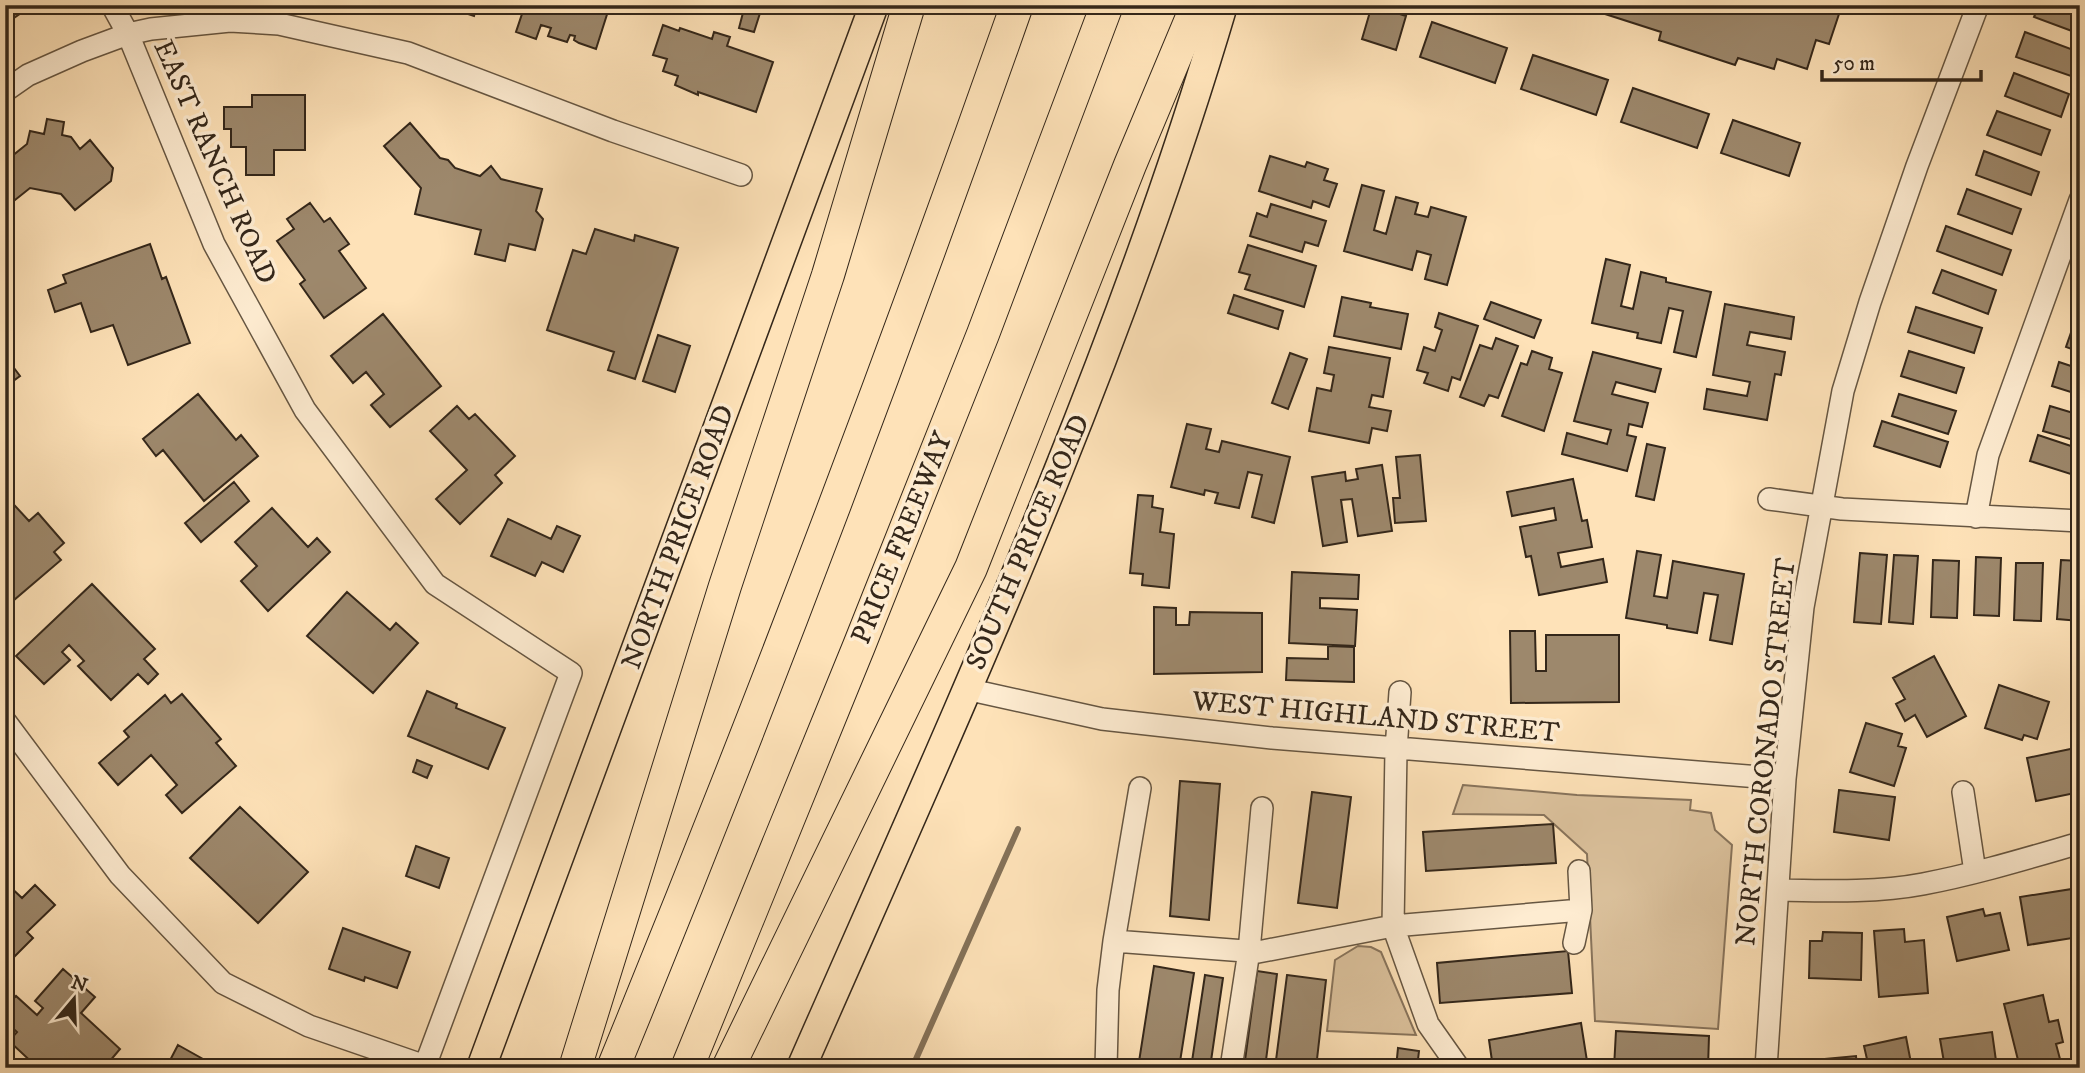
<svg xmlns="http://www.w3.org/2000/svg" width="2085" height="1073" font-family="'IM FELL DW Pica',serif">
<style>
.green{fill:#dcc29d;stroke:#88745c;stroke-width:2}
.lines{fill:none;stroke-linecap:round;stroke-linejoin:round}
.stream{stroke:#847158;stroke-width:6}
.building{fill:#9d886c;stroke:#34271a;stroke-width:2}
.minor-casing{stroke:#665642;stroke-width:24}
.major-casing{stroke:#34271a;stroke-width:31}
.highway-casing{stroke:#34271a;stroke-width:34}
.minor{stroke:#feecd1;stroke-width:21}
.major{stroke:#fee2b8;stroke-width:28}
.highway{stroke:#fee2b8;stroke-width:32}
.labels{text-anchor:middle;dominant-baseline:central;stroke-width:7;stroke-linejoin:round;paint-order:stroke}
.street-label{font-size:28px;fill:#34271a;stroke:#feecd1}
</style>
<rect width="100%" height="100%" fill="#fee2b8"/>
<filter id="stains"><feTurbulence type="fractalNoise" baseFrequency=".00286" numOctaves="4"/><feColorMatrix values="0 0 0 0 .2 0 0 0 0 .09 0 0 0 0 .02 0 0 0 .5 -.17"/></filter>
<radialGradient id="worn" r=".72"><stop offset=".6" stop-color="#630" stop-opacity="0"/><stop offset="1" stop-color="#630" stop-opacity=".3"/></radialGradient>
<path class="green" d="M1463 785 1577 795 1691 800 1690 810 1711 813 1715 830 1732 845 1718 1029 1595 1021 1587 854 1544 815 1453 814Z
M1358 946 1371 947 1381 952 1416 1035 1327 1031 1335 960Z"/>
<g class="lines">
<path class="stream" d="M912 1068 1018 829"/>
</g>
<path class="building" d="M5 5H29L30 7 5 24Z
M441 5H477L474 16Z
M525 5H610L596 49 579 43 574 40 575 36 570 35 567 42 548 36 551 28 541 25 536 39 516 32Z
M745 5 761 10 754 32 739 28Z
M1372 5 1406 16 1396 50 1362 39Z
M1577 5H1842L1829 44 1816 40 1807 69 1777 59 1774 69 1738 58 1735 65 1659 40 1661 32Z
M2039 5H2074L2080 7V34L2034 17Z
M1432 22 1507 48 1495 83 1420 57Z
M663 25 679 31 680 28 712 39 714 32 730 37 727 46 773 62 756 112 698 92V95L675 85 678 76 663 71 667 59 653 55Z
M2025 32 2079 52 2071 76 2016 57Z
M1533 55 1608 80 1596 115 1521 89Z
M2014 73 2069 94 2061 117 2005 96Z
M1633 88 1709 114 1697 148 1621 122Z
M252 95H305V150H274V175H246V147H231V129H224V107H252Z
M1997 111 2050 130 2041 155 1987 135Z
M47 119 64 122 62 135 71 137 80 149 90 140 113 168 111 181 75 210 61 194 30 188 5 208V148L12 156 27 144 30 131 44 134Z
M1733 120 1800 143 1789 176 1721 153Z
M410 123 440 158 448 160 455 168 480 176 491 166 501 179 542 189 536 211 543 219 535 250 509 244 505 261 475 254 481 230 415 214 421 188 384 146Z
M1984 151 2039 172 2031 195 1976 175Z
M1270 156 1305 167 1307 162 1328 169 1324 180 1337 184 1329 207 1313 201 1311 208 1259 191Z
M1362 185 1384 191 1374 230 1386 234 1396 197 1418 203 1415 214 1428 217 1431 207 1466 217 1447 285 1425 279 1431 255 1417 251 1412 270 1344 251Z
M1967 189 2021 209 2012 234 1958 214Z
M310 203 324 222 330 218 349 244 339 251 366 288 324 318 300 284 305 280 277 241 294 229 287 219Z
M1271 204 1326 221 1318 246 1305 242 1302 252 1250 236 1257 213 1267 217Z
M1946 226 2011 250 2002 275 1937 251Z
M595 229 634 241 635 235 678 248 635 379 608 370 614 352 547 330 573 250 586 254Z
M150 244 162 279 166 277 190 343 128 365 113 325 91 332 81 303 55 312 48 290 66 283 63 275Z
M1248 245 1316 266 1304 307 1245 289 1250 275 1239 272Z
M1606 259 1630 265 1621 306 1633 309 1641 272 1666 278V282L1711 292 1696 357 1674 352 1683 311 1669 308 1661 343 1637 338 1638 333 1592 323Z
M1942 270 1996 290 1988 314 1933 293Z
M1234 295 1283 311 1278 329 1228 313Z
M1342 297 1371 303 1370 307 1408 314 1401 349 1334 336Z
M1491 302 1541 320 1534 338 1484 319Z
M1725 304 1794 317 1791 339 1750 332 1747 345 1785 352 1781 375 1775 374 1767 420 1704 409 1707 389 1747 396 1750 382 1713 375Z
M1916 307 1982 328 1974 353 1908 332Z
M1439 313 1478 326 1460 380 1452 377 1448 391 1424 383 1428 373 1417 370 1424 347 1435 351 1442 330 1435 327Z
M383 314 441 386 390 427 371 405 384 394 366 372 353 383 331 356Z
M2075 321 2080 323V352L2066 347Z
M658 335 690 346 675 392 643 381Z
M1496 338 1518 346 1498 398 1489 395 1484 406 1460 397 1480 345 1492 349Z
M1329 347 1390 358 1383 397 1372 395 1369 407 1391 411 1387 431 1372 428 1369 443 1309 431 1317 388 1331 391 1334 375 1324 373Z
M1532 351 1552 358 1549 369 1562 373 1544 431 1502 416 1521 363 1527 365Z
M1909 351 1964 368 1956 393 1901 376Z
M1593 352 1661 369 1655 392 1616 382 1612 394 1648 403 1642 427 1629 424 1627 435 1636 437 1627 471 1562 454 1567 433 1607 444 1611 430 1574 421Z
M1290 353 1307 359 1288 409 1272 403Z
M5 356 20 376 5 387Z
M2059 362 2080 369V395L2052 386Z
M198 394 236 440 241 435 258 456 204 501 163 450 156 456 143 439Z
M1899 394 1956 411 1948 434 1892 416Z
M457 406 469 419 475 414 515 456 495 475 502 483 460 524 436 499 467 470 430 431Z
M2050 406 2080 415V442L2043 431Z
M1882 421 1948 442 1940 467 1874 446Z
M1187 424 1211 429 1206 449 1219 452 1222 441 1290 457 1274 523 1252 517 1262 475 1248 472 1239 508 1215 503 1218 493 1205 490 1204 495 1171 487Z
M2038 435 2080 449V477L2030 461Z
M1647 444 1665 448 1654 500 1636 496Z
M1420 455 1426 521 1395 523 1393 498H1400L1396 457Z
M1382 465 1392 531 1358 536 1352 499 1341 500 1347 542 1323 546 1312 477 1345 472 1346 481 1358 479 1356 469Z
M1573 479 1582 521 1587 520 1592 547 1558 553 1561 567 1603 559 1607 582 1539 595 1531 556 1526 557 1520 527 1556 520 1554 508 1512 516 1507 492Z
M234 482 249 501 201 542 185 523Z
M5 495 29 521 38 513 64 543 54 552 61 560 14 600 5 590Z
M1138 495 1153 496 1152 507 1163 509 1160 532 1174 534 1169 588 1142 585 1143 574 1130 573Z
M272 508 308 547 317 538 330 552 268 611 241 581 257 566 235 542Z
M508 519 551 539 557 526 580 536 563 572 542 562 535 576 491 556Z
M1637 551 1661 555 1654 596 1667 598 1673 561 1744 574 1732 644 1710 640 1718 595 1704 593 1697 633 1667 628V625L1626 618Z
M1860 553 1887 555 1881 624 1854 622Z
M1894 555 1918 556 1913 624 1889 622Z
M1976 557 2001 558 1999 616 1974 615Z
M1933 560 1959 561 1957 618 1931 617Z
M2061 560 2080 561V621L2057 619Z
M2016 563H2043L2041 621 2014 620Z
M1292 572 1359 575 1358 599 1320 598V608L1357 610 1355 646 1289 643Z
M92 584 155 649 144 659 158 674 148 684 138 674 111 700 78 666 84 661 69 645 62 652 70 660 44 684 16 656Z
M347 592 390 630 396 623 418 643 373 693 307 636Z
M1154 607 1176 608V625H1189L1190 612 1262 613V672L1154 674Z
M1510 631H1535L1536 671H1546V635H1619V702L1511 703Z
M1328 646 1354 647V682L1286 680 1287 658 1328 659Z
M1934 656 1966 716 1927 737 1915 715 1905 721 1896 704 1905 699 1893 678Z
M1999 685 2049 702 2037 739 2024 735 2022 740 1985 728Z
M427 691 457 704 456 708 505 728 488 769 408 736Z
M182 694 221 739 216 743 236 766 182 813 166 795 177 785 151 755 118 785 99 763 129 737 124 731 165 695 171 703Z
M1866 723 1902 734 1898 746 1906 748 1894 786 1850 772Z
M2080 747V792L2036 801 2027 758Z
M417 760 432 766 427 778 413 772Z
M1180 781 1220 784 1209 920 1170 916Z
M1839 790 1895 797 1889 840 1834 832Z
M1312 792 1351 797 1337 908 1298 903Z
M240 807 308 872 258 923 190 858Z
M1553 824 1556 863 1426 871 1423 832Z
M416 846 449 858 439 888 406 876Z
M5 882 22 898 35 885 55 905 27 932 33 938 12 959 5 952Z
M2072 889 2079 937 2028 945 2020 897Z
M1983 909 1985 916 2000 913 2009 950 1957 961 1947 917Z
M343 928 410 952 397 988 365 977 364 981 329 969Z
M1904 929 1905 942 1924 940 1928 993 1879 997 1874 931Z
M1823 932 1862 933 1861 980 1809 978 1810 941H1822Z
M1568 951 1572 993 1440 1003 1437 963Z
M1154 966 1194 973 1179 1068H1138Z
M63 969 95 997 81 1013 120 1049 104 1068H38L9 1041 17 1032 5 1021V1007L16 996 37 1015 43 1008 35 1001Z
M1257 971 1277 974 1265 1068H1244Z
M1205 975 1223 978 1210 1068H1191Z
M1287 975 1326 980 1316 1068H1275Z
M2043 995 2049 1022 2058 1020 2063 1042 2056 1044 2060 1059 2020 1068 2004 1004Z
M2080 996V1023L2072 999Z
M1581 1023 1587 1061 1555 1068H1493L1489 1040Z
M1616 1031 1709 1036 1708 1068H1614Z
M1992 1032 1997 1068H1945L1940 1039Z
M1906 1037 1912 1068H1869L1864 1046Z
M178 1045 219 1068H166Z
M1398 1048 1419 1051 1417 1068H1396Z
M1856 1056 1857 1068H1805L1804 1061Z"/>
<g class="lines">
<defs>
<path id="minor" d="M5 91 28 75 82 51 128 34 151 29 230 21 279 24 408 53 613 131 741 175
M1769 499 1842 509 2080 521
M1976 517 1988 455 2080 200
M966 689 1102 719 1272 738 1785 779
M1400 692 1396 750 1393 926 1428 1024 1459 1068
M5 721 120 875 223 983 309 1026 425 1066 571 673 435 584 305 410 214 244 128 34 112 5
M1963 792 1975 872
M1778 890C1826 891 1876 893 1923 884 1976 874 2028 858 2080 843
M1114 941 1258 952 1393 926 1581 910
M1574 943 1581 910 1579 871
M1106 1068 1108 990 1114 941 1140 788
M1231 1068 1249 951 1262 808
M1766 1068 1785 779 1803 607 1843 391 1870 302 1917 166 1978 5"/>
<path id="major" d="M481 1068 874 5
M801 1068C954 719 1115 371 1223 5"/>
<path id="highway" d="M575 1068 725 586 828 275 909 5
M613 1068C757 717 891 363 1017 5
M687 1068 859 646 983 334 1107 5
M728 1068 971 568 1130 165 1197 5"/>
</defs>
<use href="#minor" class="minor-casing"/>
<use href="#major" class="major-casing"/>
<use href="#highway" class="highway-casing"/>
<use href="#minor" class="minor"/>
<use href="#major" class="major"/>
<use href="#highway" class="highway"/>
</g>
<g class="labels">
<g class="street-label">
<text transform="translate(215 162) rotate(66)">EAST RANCH ROAD</text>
<text transform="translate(678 537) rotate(-70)">NORTH PRICE ROAD</text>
<text transform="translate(902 538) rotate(-68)">PRICE FREEWAY</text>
<text transform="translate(1028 542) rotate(-67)">SOUTH PRICE ROAD</text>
<text transform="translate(1376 717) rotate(5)">WEST HIGHLAND STREET</text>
<text transform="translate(1766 752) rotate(-84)">NORTH CORONADO STREET</text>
</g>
</g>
<rect width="2085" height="1073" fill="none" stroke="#fee2b8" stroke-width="28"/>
<rect x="7" y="7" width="2071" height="1059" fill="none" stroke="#34271a" stroke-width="3.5"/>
<rect x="14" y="14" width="2057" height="1045" fill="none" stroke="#34271a" stroke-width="2"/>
<g transform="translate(74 999) rotate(19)" stroke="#feecd1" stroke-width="5" paint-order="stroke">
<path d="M0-5L12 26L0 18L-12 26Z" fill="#34271a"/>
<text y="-10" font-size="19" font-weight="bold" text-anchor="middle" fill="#34271a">N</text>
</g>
<path d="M1822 70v10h159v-10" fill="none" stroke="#34271a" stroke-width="3.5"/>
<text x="1833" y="70" font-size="21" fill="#34271a" stroke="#feecd1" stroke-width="5" paint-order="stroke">50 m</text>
<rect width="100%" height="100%" filter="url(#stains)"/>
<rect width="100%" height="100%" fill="url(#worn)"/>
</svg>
